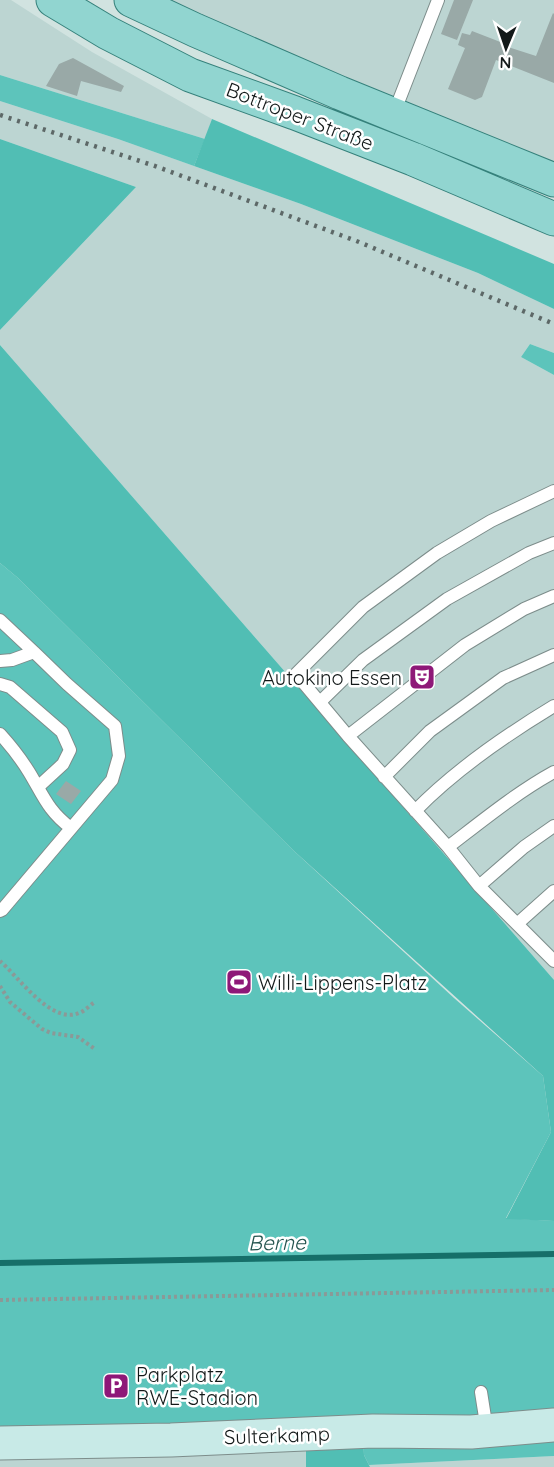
<svg xmlns="http://www.w3.org/2000/svg" width="554" height="1467" font-family="Quicksand,sans-serif">
<style>
.built{fill:#bcd5d2}
.green{fill:#5dc4bb}
.forest{fill:#51beb4}
.lines{fill:none;stroke-linecap:round;stroke-linejoin:round}
.stream{stroke:#166f69;stroke-width:6}
.building{fill:#99a9a7}
.lane-casing{stroke:#7d8d8b;stroke-width:14}
.secondary-casing{stroke:#7d8d8b;stroke-width:35}
.primary-casing{stroke:#35817b;stroke-width:35}
.path{stroke:#8b9997;stroke-width:4;stroke-dasharray:3 3;stroke-linecap:butt}
.lane{stroke:#fff;stroke-width:12}
.secondary{stroke:#c8eae7;stroke-width:33}
.primary{stroke:#91d5d0;stroke-width:33}
.rail{stroke:#5d6867;stroke-width:4.5;stroke-dasharray:3 6;stroke-linecap:butt}
.labels{text-anchor:middle;dominant-baseline:central;stroke-width:5;stroke-linejoin:round;paint-order:stroke}
.street-label{font-size:20px;fill:#131919;stroke:#fff}
.poi-label{font-size:20px;fill:#131919;stroke:#fff;text-anchor:start}
.water-label{font-size:21px;font-style:italic;fill:#24544f;stroke:#fff}
</style>
<rect width="100%" height="100%" fill="#d1e3e0"/>
<path class="built" d="M0 0H11L92 52 212 119 205 139 0 75Z
M165 0H554V166L427 113Z
M0 101 118 139 301 204 478 273 554 309V353L530 344 521 357 554 375V980L0 345V330L136 187 0 139Z
M306 1436V1467H0V1445Z
M554 1456V1467H370L369 1465Z"/>
<path class="green" d="M0 75 205 139 194 166 118 139 0 101Z
M530 344 554 353V375L521 357Z
M0 563 18 578 294 851 454 998 543 1076 551 1132 506 1218 554 1221V1422L0 1442Z
M554 1428V1456L369 1465 364 1455 363 1434Z"/>
<path class="forest" d="M212 119 554 264V309L478 273 301 204 194 166Z
M0 139 136 187 0 330Z
M0 345 554 980V1221L506 1219 551 1132 543 1076 294 851 18 578 0 563Z
M363 1434 364 1455 370 1467H306V1436Z"/>
<g class="lines">
<path class="stream" d="M0 1263 554 1254"/>
</g>
<path class="building" d="M454 0H473L457 40 441 34Z
M553 13 554 14V83L496 60 482 97 475 100 448 89 465 48 458 45 462 33 470 35 472 31 503 43 502 45 536 56Z
M73 58 124 86 121 92 81 81 77 96 46 86 59 64Z
M66 781 81 791 71 804 56 794Z"/>
<g class="lines">
<defs>
<path id="lane" d="M394 113 438 0
M554 491 491 521 437 553 363 607 296 674 348 736 448 847 479 886 554 961
M0 620 34 652 12 660 0 661
M0 684 10 687 62 732 70 750 63 764 38 787
M320 702 363 660 447 599 529 553 554 543
M0 734C10 745 21 759 29 772 43 795 48 811 71 828
M348 736 465 645 524 609 554 596
M384 777 430 731 503 678 554 655
M415 811C454 771 506 735 554 706
M448 847C482 821 516 793 554 772
M479 886 524 847 554 826
M0 911 2 910 112 780 119 756 115 726 67 684 34 652
M517 924 554 891
M481 1392 487 1430"/>
<path id="secondary" d="M0 1443 171 1440 373 1431 471 1432 554 1425"/>
<path id="primary" d="M53 0 108 33 190 75 295 113 413 159 554 219
M131 0 195 30 340 93 554 180"/>
</defs>
<use href="#lane" class="lane-casing"/>
<use href="#secondary" class="secondary-casing"/>
<use href="#primary" class="primary-casing"/>
<path class="path" d="M0 961C18 976 51 1025 79 1013 85 1011 90 1005 95 1002
M0 986 10 1002 42 1029 51 1033 78 1037 95 1049
M0 1300 554 1290"/>
<use href="#lane" class="lane"/>
<use href="#secondary" class="secondary"/>
<use href="#primary" class="primary"/>
<path class="rail" d="M0 115 155 166 359 242 554 324"/>
</g>
<defs>
<symbol id="theatre-square" viewBox="-11 -11 22 22"><rect x="-9" y="-9" width="18" height="18" rx="4" fill="#8e1878" stroke="#fff"/><path d="M-5-5.5Q0-4 5-5.5V0Q5 5 0 6Q-5 5-5 0ZM-3.3-2.5H-1v1.5H-3.3ZM1-2.5H3.3v1.5H1ZM-2.8 1Q0 5.5 2.8 1Z" fill="#fff"/></symbol>
<symbol id="stadium-square" viewBox="-11 -11 22 22"><rect x="-9" y="-9" width="18" height="18" rx="4" fill="#8e1878" stroke="#fff"/><path d="M0-5a6.5 5 0 1 0 0 10a6.5 5 0 1 0 0-10ZM-3.5-1.8h7v3.6h-7Z" fill="#fff"/></symbol>
<symbol id="parking-square" viewBox="-11 -11 22 22"><rect x="-9" y="-9" width="18" height="18" rx="4" fill="#8e1878" stroke="#fff"/><path d="M-3.5-5.5H1a3.5 3.5 0 0 1 0 7H-1V5.5H-3.5ZM-1-3.4V-.6H.8a1.4 1.4 0 0 0 0-2.8Z" fill="#fff"/></symbol>
</defs>
<g fill-rule="evenodd">
<use href="#theatre-square" x="407" y="662" width="30" height="30"/>
<use href="#stadium-square" x="224" y="967" width="30" height="30"/>
<use href="#parking-square" x="101" y="1371" width="30" height="30"/>
</g>
<g class="labels">
<g class="street-label">
<text transform="translate(300 116) rotate(21)">Bottroper Straße</text>
<text transform="translate(277 1435) rotate(-2)">Sulterkamp</text>
</g>
<g class="poi-label">
<text x="402" y="677" text-anchor="end">Autokino Essen</text>
<text x="258" y="982">Willi-Lippens-Platz</text>
<text x="136" y="1374">Parkplatz<tspan x="136" dy="23">RWE-Stadion</tspan></text>
</g>
<g class="water-label">
<text transform="translate(277 1242) rotate(-1)">Berne</text>
</g>
</g>
<g transform="translate(506 48) rotate(182)" stroke="#ffffff" stroke-width="4.5" paint-order="stroke">
<path d="M0-4.5L10 22L0 15L-10 22Z" fill="#131919"/>
<text y="-9" font-size="16" font-weight="bold" text-anchor="middle" fill="#131919">N</text>
</g>
</svg>
